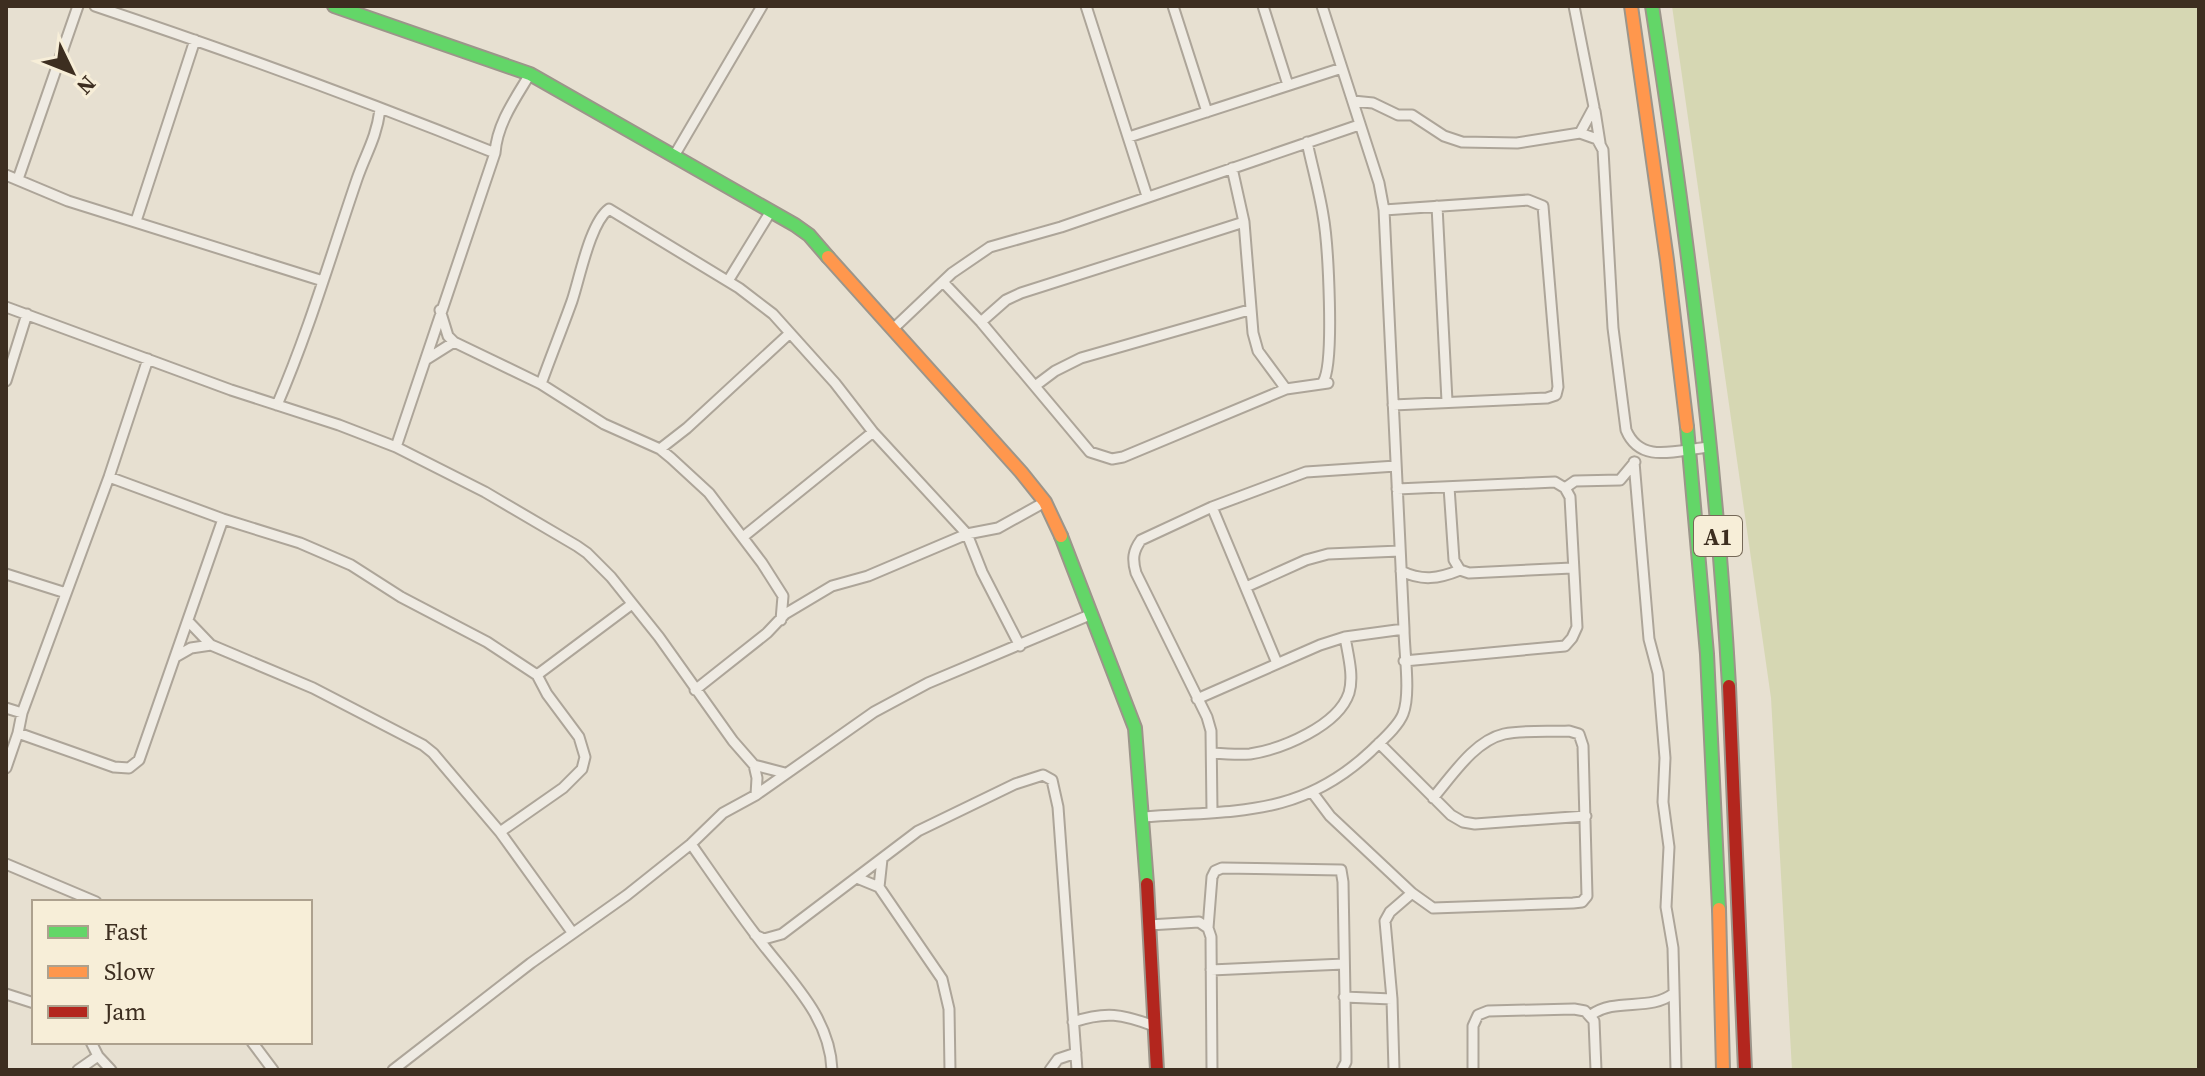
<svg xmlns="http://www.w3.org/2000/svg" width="2205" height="1076" font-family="'Source Serif 4',serif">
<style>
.green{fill:#d6d7b3}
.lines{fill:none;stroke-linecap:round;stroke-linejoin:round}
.street-casing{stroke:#ada599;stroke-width:13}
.fast-casing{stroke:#9c958a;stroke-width:16}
.slow-casing{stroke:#9c958a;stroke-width:16}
.jam-casing{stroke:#9c958a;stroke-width:16}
.street{stroke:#efebe3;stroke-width:9}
.fast{stroke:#63d668;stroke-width:12}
.slow{stroke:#ff974d;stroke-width:12}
.jam{stroke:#b3261e;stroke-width:12}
.labels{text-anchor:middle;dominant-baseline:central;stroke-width:6;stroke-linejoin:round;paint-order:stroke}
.shield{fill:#f7eed8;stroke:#756857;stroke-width:2}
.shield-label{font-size:24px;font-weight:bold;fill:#3d2e20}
</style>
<rect width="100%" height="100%" fill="#e7e0d1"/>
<path class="green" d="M1672 6H2199V1070H1792L1771 698Z"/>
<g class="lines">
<defs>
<path id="street" d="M95 6C229 51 364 100 495 153
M1086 6 1147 196
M1173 6 1207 112
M1263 6 1288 85
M1574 6 1594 107 1580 133
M1353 101 1373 103 1398 115H1412L1444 136 1462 142 1517 143 1580 133 1597 139 1603 150 1613 328 1626 430C1641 466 1679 449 1710 447
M1595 111 1600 143
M1129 137 1342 68
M674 156 762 6
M1232 168 1244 222 1253 333 1258 351 1286 389
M6 175 68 201 323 281
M18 179 78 6
M1437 206 1447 401
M1384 210 1528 200 1543 206 1558 387 1556 395 1547 398 1393 405
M136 221 195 40
M728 281 771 211
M943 282 981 322 1090 452 1112 459 1123 457 1286 389 1328 383 1323 382C1335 363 1328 243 1323 215 1319 190 1312 166 1307 142
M6 307 231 390 339 425 396 447 485 492 577 546 587 553 611 577 659 637 733 741 754 765 785 773
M440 310 448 336 454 342 541 384 604 424 660 449 671 458 709 493 762 563 783 596 781 620
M981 322 1006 300 1021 293 1244 222
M894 328 952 273 990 247 1061 227 1359 125
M427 359 454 342
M6 381 27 314
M541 384C551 356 562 329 572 301 580 277 590 223 609 209L739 288 773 314 835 383 873 432 967 534 982 572 1020 646
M1035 386 1055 371 1081 358 1249 310
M277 405C309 331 331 255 357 179 366 153 376 139 380 110
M396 447 495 153C497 124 515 99 530 74
M660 449 687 428 790 333
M1634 462 1649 639 1658 673 1665 758 1663 802 1669 847 1666 907 1673 948 1676 1070
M109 477 223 519 300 543 351 565 401 597 487 642 537 675 547 694 579 737 585 757 582 769 563 788 500 832
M1449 487 1454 560 1460 570 1469 573 1572 568
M1565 488 1575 481 1620 480 1635 462
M1397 489 1555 482 1565 488 1570 497 1577 627 1572 638 1565 646 1404 661
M1212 507 1277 663
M743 537 873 432
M1401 571C1422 581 1438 579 1460 570
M6 574 66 593
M1246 587 1306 560 1328 554 1400 551
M189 622 211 645 313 688 423 745 433 753 500 832 572 932
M177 656 191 648 211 645
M537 675 632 604
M695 690 767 633 785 614 832 586 868 576 967 534 998 528 1045 502
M1197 699 1320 645 1345 637 1404 629
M6 708 22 713
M18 733 114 767 129 768 139 760 223 519
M1379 743 1451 815 1463 822 1475 824 1586 816
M1212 753C1225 754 1238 755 1250 754 1282 749 1338 726 1349 693 1354 676 1348 655 1345 637
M754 765 757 778 756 795
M6 768 18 733 22 713 109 477 148 359
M1312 792 1330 816 1412 893 1433 908 1573 903 1582 902 1587 896 1583 746 1579 734 1569 731C1548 732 1524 730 1504 734 1474 741 1452 776 1433 798
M1212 811 1211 731 1207 717 1136 573C1132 559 1133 551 1141 540L1212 507 1306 472 1396 466
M1143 817C1234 810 1300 818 1371 751 1381 741 1398 727 1403 714 1411 694 1404 651 1404 629L1384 210 1379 183 1322 6
M691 844C712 874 733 905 755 934 786 977 830 1014 832 1070
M6 864 96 902
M857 878 879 887 942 979 949 1009 950 1070
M879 887 882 859
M1149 925 1199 922 1208 928 1211 937 1212 1070
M1208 928 1212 877 1215 871 1222 868 1341 870 1343 882 1346 1053V1062L1342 1070
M755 935 764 939 782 934 918 831 1015 784 1043 775 1052 780 1058 807 1077 1070
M1211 970 1344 964
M6 994 34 1003
M1344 997 1392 999
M1591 1015C1616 997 1650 1012 1674 993
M1073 1022C1106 1011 1122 1014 1154 1026
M91 1042 98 1056 111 1070
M252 1042 273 1070
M78 1070 98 1056
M393 1070 531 963 627 895 691 844 723 813 756 795 874 712 928 683 1092 614
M1050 1070 1058 1059 1076 1053
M1394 1070 1392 999 1385 921 1390 912 1412 893
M1473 1070V1026L1478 1015 1488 1011 1574 1009 1585 1011 1594 1021 1596 1070"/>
<path id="fast" d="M334 6 530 74 795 225 809 235 828 257
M1652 6C1687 232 1716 457 1729 686
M1687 427 1707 654 1719 909
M1061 536 1135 728 1147 884"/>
<path id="slow" d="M1631 6 1667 260 1687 427
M828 257 1021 472 1045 502 1061 536
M1719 909 1723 1070"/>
<path id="jam" d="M1729 686 1745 1070
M1147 884 1157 1070"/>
</defs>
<use href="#street" class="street-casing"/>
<use href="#fast" class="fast-casing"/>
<use href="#slow" class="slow-casing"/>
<use href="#jam" class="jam-casing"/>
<use href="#street" class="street"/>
<use href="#fast" class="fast"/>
<use href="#slow" class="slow"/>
<use href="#jam" class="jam"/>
</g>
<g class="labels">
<rect class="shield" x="1694" y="516" width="48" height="40" rx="6"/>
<g class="shield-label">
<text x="1718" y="536">A1</text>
</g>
</g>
<rect width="2205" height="1076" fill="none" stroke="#3d2e20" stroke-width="16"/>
<rect x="32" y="900" width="280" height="144" fill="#f7eed8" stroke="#ada18e" stroke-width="2"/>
<rect x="48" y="926" width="40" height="12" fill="#63d668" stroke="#ada18e" stroke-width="2"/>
<text x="104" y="940" font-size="24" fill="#3d2e20">Fast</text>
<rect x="48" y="966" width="40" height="12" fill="#ff974d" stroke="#ada18e" stroke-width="2"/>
<text x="104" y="980" font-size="24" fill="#3d2e20">Slow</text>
<rect x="48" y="1006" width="40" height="12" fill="#b3261e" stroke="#ada18e" stroke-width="2"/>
<text x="104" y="1020" font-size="24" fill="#3d2e20">Jam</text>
<g transform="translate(72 72) rotate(133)" stroke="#f7eed8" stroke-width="6" paint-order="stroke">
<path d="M0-6L14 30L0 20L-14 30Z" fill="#3d2e20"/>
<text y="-12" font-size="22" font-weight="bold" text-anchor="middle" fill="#3d2e20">N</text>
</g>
</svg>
